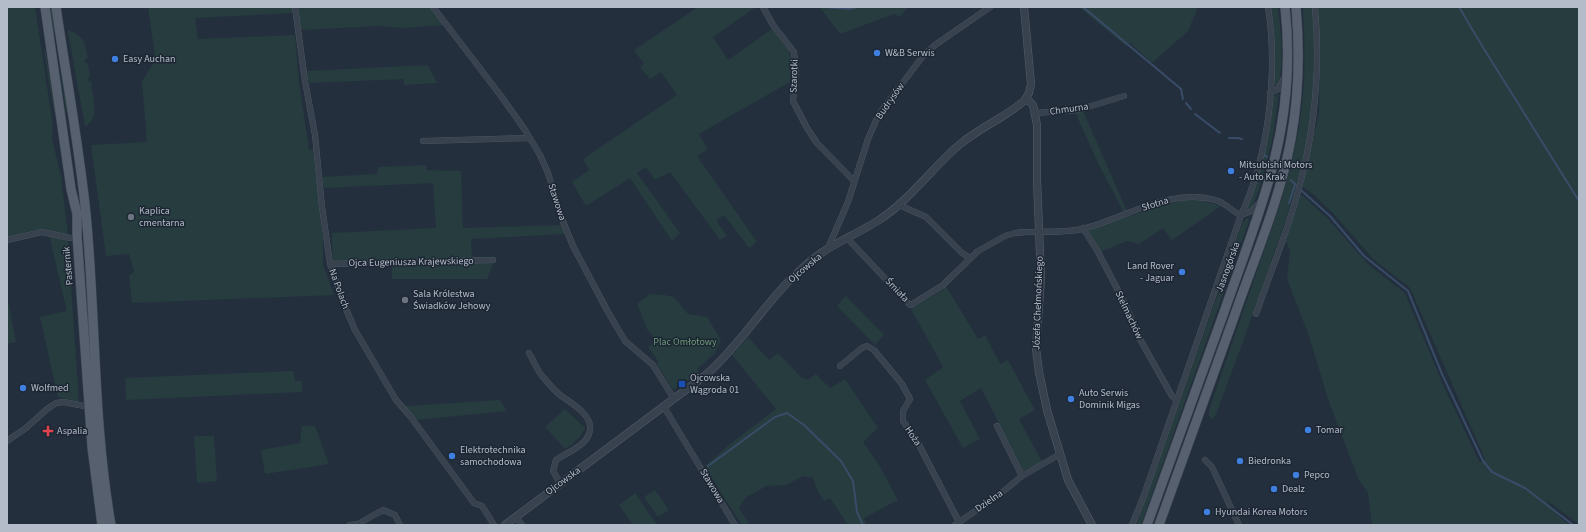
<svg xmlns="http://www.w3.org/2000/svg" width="1586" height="532" font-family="'Source Sans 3',sans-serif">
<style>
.green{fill:#263c3f}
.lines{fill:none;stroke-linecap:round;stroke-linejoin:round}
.stream{stroke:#394c67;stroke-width:2}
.minor-casing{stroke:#565f6c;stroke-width:6}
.tertiary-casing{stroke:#565f6c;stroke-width:8}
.primary-casing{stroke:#414a57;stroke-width:10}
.minor{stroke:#38414e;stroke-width:5.5}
.tertiary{stroke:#38414e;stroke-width:7}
.primary{stroke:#56606e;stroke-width:9}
.shop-dot{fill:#3f7fe0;stroke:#1d2633;stroke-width:1.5}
.worship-dot{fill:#6b7280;stroke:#1d2633;stroke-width:1.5}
.transit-dot{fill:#1a4fb4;stroke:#1d2633;stroke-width:1.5}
.health-dot{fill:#e0444e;stroke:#1d2633;stroke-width:1.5}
.labels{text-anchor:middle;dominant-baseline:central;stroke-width:3;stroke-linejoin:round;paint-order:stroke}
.poi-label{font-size:10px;fill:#b4bcc9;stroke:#1d2633;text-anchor:start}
.street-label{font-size:10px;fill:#b4bcc9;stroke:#1d2633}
.park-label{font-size:10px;fill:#6b9a76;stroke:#1d2633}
</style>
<rect width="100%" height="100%" fill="#242f3e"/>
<path class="green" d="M7 7H35L51 113 53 126 52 139 61 176 68 235 47 230H35L7 237Z
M48 7H52L68 112H66L56 41Z
M148 7H293V13L195 18 198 39 295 35 299 82 309 150H313L323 241V265L334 295 132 303 129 275 134 272 129 254 106 256 91 145 147 142 142 81 153 64 155 56Z
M298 7H431L446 25 401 28 379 26 300 30Z
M698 7H756L713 37 728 60 773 28C791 52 794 51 790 82L699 134 708 149 697 156 757 242 749 248 724 215 716 220 727 236 720 240 670 172 655 180 646 167 637 173 680 233 672 241 630 178 586 206 572 182 589 170 583 159 677 95 661 72 650 79 640 67 644 64 634 50Z
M816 7H908L900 17 894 14 840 34 821 9Z
M1079 7H1198L1188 31 1152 63 1130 43 1126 46Z
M1271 7H1278C1280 23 1286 74 1276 86L1274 84V33Z
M1303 7H1313C1317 45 1317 90 1310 128 1301 174 1287 218 1271 262 1254 313 1235 363 1216 414L1214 418 1211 419 1209 415V410L1282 199C1289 173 1296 148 1300 121 1306 83 1305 45 1303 7Z
M1317 7H1579V524L1546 500 1554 512 1569 525H1372L1368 493 1358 478 1328 399 1309 336 1287 279 1290 251 1286 241 1301 194 1328 219 1369 265 1405 293 1444 387 1480 463 1485 459 1410 288 1373 259 1333 213 1314 195 1303 187 1307 164 1319 114 1320 62Z
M69 30C85 38 85 42 88 58L85 59V63H88L90 77 88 78 89 82 91 81C92 95 101 119 85 126L68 32Z
M45 48 56 112H54L44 51Z
M428 65 437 83 404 85V79L309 83 307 71Z
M1279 93 1272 141 1259 189 1252 208 1247 210 1262 160 1272 98Z
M1083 111 1127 211 1124 213 1098 163 1075 112Z
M426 165 427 170 461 171 463 228 562 225 565 234 471 239 472 258 493 257 494 262 487 279H392V264L333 266 332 233 436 228 433 183 324 188 322 177 377 174 378 167Z
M1186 199 1200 200 1221 206 1172 240 1163 228 1139 244 1127 241 1100 252 1088 233 1089 229 1171 203Z
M1248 217 1249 221 1141 525H1136L1223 279 1242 223Z
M49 235 68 241 79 402 58 397 40 317 67 311Z
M946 286 978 339 985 335 1000 364 1008 360 1035 410 1019 419 1042 462 1023 471 981 388 960 401 980 439 963 448 925 380 943 367 911 309 939 292Z
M650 294 664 295 674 297 688 314 707 317 721 340 714 354 697 369 700 373 673 390 657 364 658 361 648 347 656 341 647 329 637 304Z
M7 295 16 342 7 344Z
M846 296 884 335 875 345 837 306Z
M748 337 769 360 778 353 801 377 808 380 816 374 830 388 845 379 878 428 863 442 879 465 898 500 864 518 867 525H848L830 498 824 501 817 490 813 478 803 476 786 485 766 486 745 498 739 508 750 525H742L719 490 705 466 730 444 776 409 732 355Z
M293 371 295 381H302V392L126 400 125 378Z
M500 400 507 411 416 420 405 406Z
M565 409 585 428C580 438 575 443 565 449L545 427Z
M302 426H315L329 464 265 474 261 450 300 443Z
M194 436H214L217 481 199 483 197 482Z
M655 490 669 510 658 517 644 497Z
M635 493 657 525H633L619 505Z"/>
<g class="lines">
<path class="stream" d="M824 7 850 9 857 7
M1083 7 1181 89 1183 99
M1459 7 1484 49 1579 201
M1186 103 1191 109
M1195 114 1220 133
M1229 138H1238L1242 139
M1264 155 1267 157
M1291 180 1296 185
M1302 191 1330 216 1364 256 1408 291 1442 374 1483 461 1492 472 1525 488 1573 525
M1289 203 1295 185
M708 466 775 417 787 413 804 425 841 461 853 481 857 512 863 525"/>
<defs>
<path id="minor" d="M295 7 305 81 315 135 322 207 330 263 343 302 355 330 396 400 410 416 474 503 482 506 494 525
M433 7 501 96 525 130 540 155 548 173 562 219 573 246 608 312 625 341 653 365 674 399
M763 7 773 25 794 52 796 70 793 101 807 128 817 143 854 181
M1270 93 1278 89 1284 78
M1035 113 1078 110 1124 96
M423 141 529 138
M899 205 926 217 962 253 970 258
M1083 228 1098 252 1123 300 1141 341 1172 396 1176 400
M847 238 909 304 911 305 943 285 978 251 1005 236 1015 233C1037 230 1060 234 1082 229 1126 218 1171 186 1218 201 1227 204 1232 212 1241 215L1252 211 1261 201
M7 240 42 232 70 238H77
M828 248 848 202 868 139 879 114 923 56 935 45 990 7
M330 264 493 260
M1256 314C1272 268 1291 223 1302 176 1316 120 1320 64 1315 7
M529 353C534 361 537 371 543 377 548 383 554 390 560 395 571 403 596 416 589 434 585 446 566 453 556 460L553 471 560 483
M840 366 862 348 867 346 874 350 902 384 910 399 903 411V421L918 443 959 522
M664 407 735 525
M997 426 1022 476
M7 441 26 428 47 409 56 403 64 402 89 407
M1205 460 1212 467 1239 525
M516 517 522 525
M350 525 358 524 383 510 395 515 400 525
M955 525 1000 494 1022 476 1060 454
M1132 525 1143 498 1241 215C1269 155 1278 72 1268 7"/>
<path id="tertiary" d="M1026 98 1033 105 1037 125V179L1041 278 1036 349 1039 372 1047 410 1068 480 1092 525
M505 525 707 374C744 341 769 296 807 264 828 245 856 235 879 220 910 200 931 169 959 145 979 128 1004 118 1024 101L1029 93 1031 84 1024 7"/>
<path id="primary" d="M45 7 71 189 77 214V235L92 447 102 525
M56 7C66 76 79 145 86 214 96 318 93 422 111 525
M1147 525C1172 455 1197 385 1223 315 1240 266 1259 218 1272 169 1286 117 1291 61 1285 7
M1159 525C1184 456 1209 387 1234 317 1254 259 1280 200 1291 139 1299 95 1300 52 1296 7"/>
</defs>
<use href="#minor" class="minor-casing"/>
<use href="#tertiary" class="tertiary-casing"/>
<use href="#primary" class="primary-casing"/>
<use href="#minor" class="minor"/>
<use href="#tertiary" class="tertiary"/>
<use href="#primary" class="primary"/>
</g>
<g class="shop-dot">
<circle cx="877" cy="53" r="4"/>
<circle cx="115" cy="59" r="4"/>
<circle cx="1231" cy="171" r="4"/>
<circle cx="1182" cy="272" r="4"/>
<circle cx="23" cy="388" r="4"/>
<circle cx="1071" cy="399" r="4"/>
<circle cx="1308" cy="430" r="4"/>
<circle cx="452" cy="456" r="4"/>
<circle cx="1240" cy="461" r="4"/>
<circle cx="1296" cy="475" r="4"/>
<circle cx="1274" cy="489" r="4"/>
<circle cx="1207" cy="512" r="4"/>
</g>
<g class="worship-dot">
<circle cx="131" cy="217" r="4"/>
<circle cx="405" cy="300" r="4"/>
</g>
<rect class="transit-dot" x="678" y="380" width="8" height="8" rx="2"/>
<path class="health-dot" d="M46 425h4v4h4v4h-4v4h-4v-4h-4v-4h4z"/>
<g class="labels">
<g class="poi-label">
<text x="885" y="53">W&amp;B Serwis</text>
<text x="123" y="59">Easy Auchan</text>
<text x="1239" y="165">Mitsubishi Motors<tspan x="1239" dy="12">- Auto Krak</tspan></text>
<text x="139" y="211">Kaplica<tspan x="139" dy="12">cmentarna</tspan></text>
<text x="1174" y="266" text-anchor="end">Land Rover<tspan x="1174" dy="12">- Jaguar</tspan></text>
<text x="413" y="294">Sala Królestwa<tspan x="413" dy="12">Świadków Jehowy</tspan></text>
<text x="690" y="378">Ojcowska<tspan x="690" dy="12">Wągroda 01</tspan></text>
<text x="31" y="388">Wolfmed</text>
<text x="1079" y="393">Auto Serwis<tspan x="1079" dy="12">Dominik Migas</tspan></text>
<text x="1316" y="430">Tomar</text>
<text x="57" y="431">Aspalia</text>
<text x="460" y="450">Elektrotechnika<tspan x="460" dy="12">samochodowa</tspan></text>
<text x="1248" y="461">Biedronka</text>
<text x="1304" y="475">Pepco</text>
<text x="1282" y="489">Dealz</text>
<text x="1215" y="512">Hyundai Korea Motors</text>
</g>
<g class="street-label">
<text transform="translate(794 76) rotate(-88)">Szarotki</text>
<text transform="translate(890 101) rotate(-55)">Budrysów</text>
<text transform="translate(1069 109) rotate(-8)">Chmurna</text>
<text transform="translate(557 202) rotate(72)">Stawowa</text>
<text transform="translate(1155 204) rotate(-17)">Słotna</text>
<text transform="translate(411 262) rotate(-1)">Ojca Eugeniusza Krajewskiego</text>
<text transform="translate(68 266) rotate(-95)">Pasternik</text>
<text transform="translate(1228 267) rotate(-70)">Jasnogórska</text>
<text transform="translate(805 268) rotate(-40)">Ojcowska</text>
<text transform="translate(339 289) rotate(70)">Na Polach</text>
<text transform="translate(897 290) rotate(46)">Śmiała</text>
<text transform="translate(1038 303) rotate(-88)">Józefa Chełmońskiego</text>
<text transform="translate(1129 315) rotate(65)">Stelmachów</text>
<text transform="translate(913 436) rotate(56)">Hoża</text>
<text transform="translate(563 481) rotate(-36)">Ojcowska</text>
<text transform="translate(712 486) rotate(59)">Stawowa</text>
<text transform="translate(989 501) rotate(-35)">Dzielna</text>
</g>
<g class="park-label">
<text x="685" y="342">Plac Omłotowy</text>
</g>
</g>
<rect width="1586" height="532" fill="none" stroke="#b4bcc9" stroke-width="16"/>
</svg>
